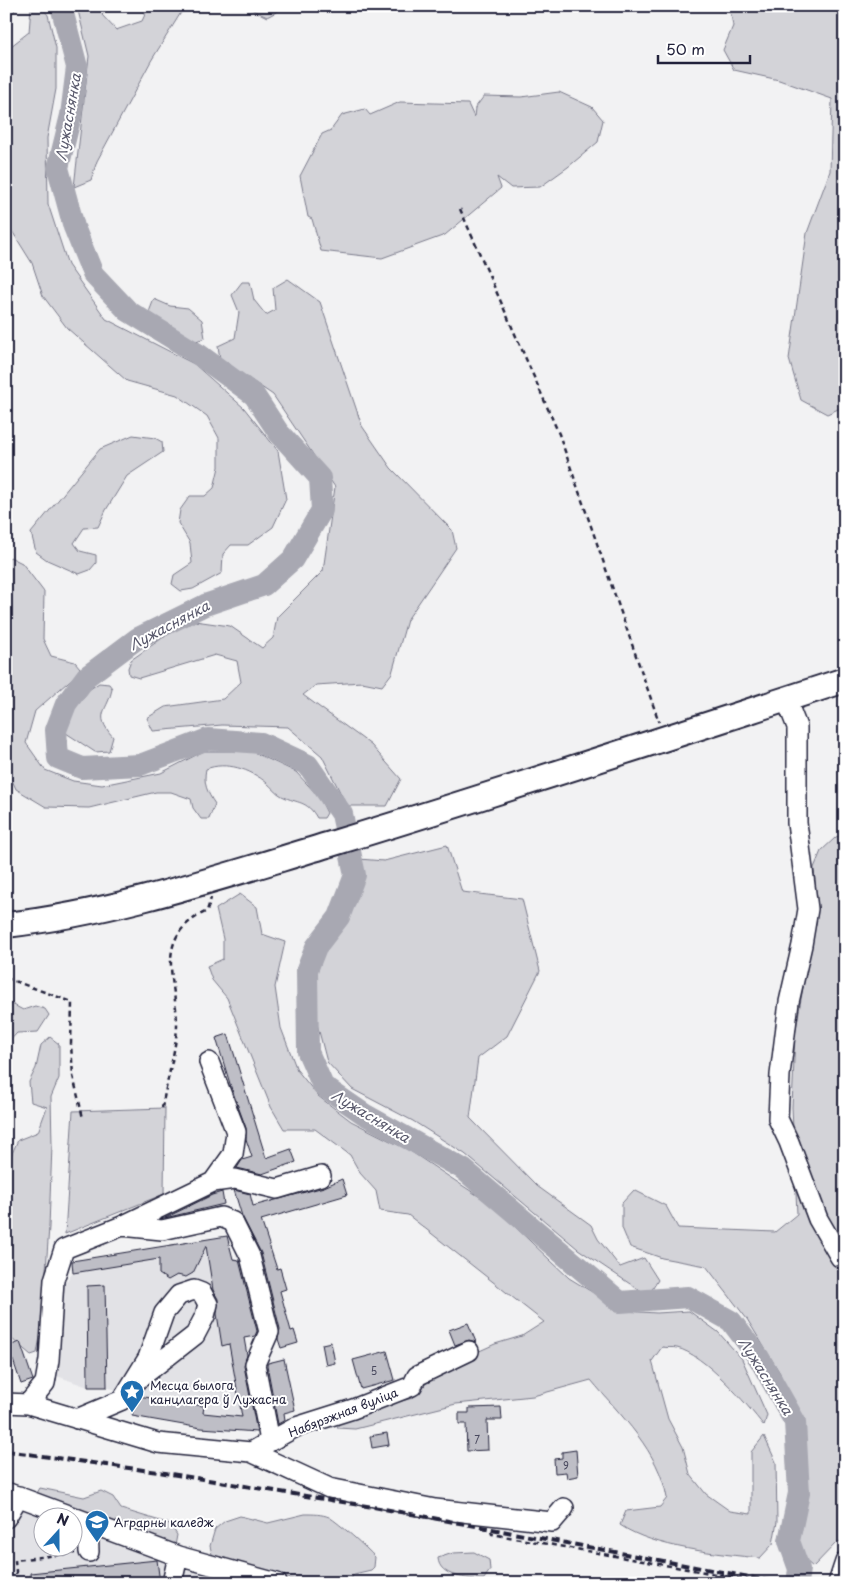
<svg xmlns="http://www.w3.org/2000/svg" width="851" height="1589" font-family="'Playpen Sans',sans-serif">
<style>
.built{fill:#e2e2e6}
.green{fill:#d3d3d8;stroke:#7a7a8a}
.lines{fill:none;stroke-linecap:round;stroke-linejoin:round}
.river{stroke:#a8a8b2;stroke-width:22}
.building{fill:#bebec6;stroke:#22223b}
.minor-casing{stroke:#22223b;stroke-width:22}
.major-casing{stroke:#22223b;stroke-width:28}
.path{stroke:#22223b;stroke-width:2.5;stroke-dasharray:5 4;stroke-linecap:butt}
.minor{stroke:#fff;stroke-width:19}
.major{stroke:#fff;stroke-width:24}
.rail{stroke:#22223b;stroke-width:4;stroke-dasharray:8 4;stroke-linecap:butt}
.labels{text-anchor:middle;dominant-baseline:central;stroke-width:4;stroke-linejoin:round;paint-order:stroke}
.number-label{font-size:10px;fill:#49495e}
.poi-label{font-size:12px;fill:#22223b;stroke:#fff;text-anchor:start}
.street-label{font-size:12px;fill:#22223b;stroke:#fff}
.water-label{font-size:14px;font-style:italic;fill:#58586b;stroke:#fff}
</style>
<rect width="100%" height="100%" fill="#f2f2f3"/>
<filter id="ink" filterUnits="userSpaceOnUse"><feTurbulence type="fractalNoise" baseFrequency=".02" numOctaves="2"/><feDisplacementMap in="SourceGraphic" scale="10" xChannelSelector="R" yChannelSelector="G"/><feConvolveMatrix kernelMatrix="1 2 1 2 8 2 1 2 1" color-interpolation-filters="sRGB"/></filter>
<g filter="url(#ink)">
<path class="built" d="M231 1247 248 1364 233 1367 242 1417 203 1413 201 1423 132 1416 135 1396 107 1387H88L54 1375 60 1289 73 1273Z
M24 1505 54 1516H42V1546H72L73 1524 211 1571 239 1583H6V1535Z"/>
<path class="green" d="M6 6H19L6 19Z
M41 6 48 15 56 48V89L47 138 48 204 68 265 106 319 194 364 244 408 278 451 286 499 273 527 248 545H231L223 554 222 573 193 589 181 591 172 584 174 575 192 563 190 543 178 523 180 510 190 496H205L214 488 219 467V438L207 416 177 395 127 381 67 328 43 296 32 263 7 223 6 50 29 32 31 7Z
M77 6H111L102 15 116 30 142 21 149 6H185L151 61 97 161 91 180 74 187 89 56Z
M245 6H278L280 10 267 17Z
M721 6H845V406L827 414 801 400 789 359 807 233 830 171 832 99 779 80 734 70 723 50 733 26 731 14Z
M559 92 592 107 603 120 598 142 568 167 540 187 511 188 497 177 501 188 445 235 382 258 321 251 312 219 308 217 300 176 322 134 331 130 342 115 365 109 370 115 400 102 468 104 474 117 475 108 484 96 521 97Z
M288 279 320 302 362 426 391 468 452 530 456 548 407 620 392 673 382 686 362 682 316 685 303 695 371 745 401 779 387 806H347L322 756 288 727 222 725 153 731 147 718 165 707 223 699 241 682 237 661 215 655 139 678 129 675 128 668 131 660 188 620 230 626 262 648 273 638 277 617 323 571 335 487 273 395 220 359 218 346 235 338 239 312 232 295 242 282H250L254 300 266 315 275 310 273 288Z
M154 299 170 306 188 308 202 320 205 338 193 342 149 312Z
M133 435 155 438 162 442 163 452 127 476 106 510 98 527 84 528 74 543 80 551 96 555V563L90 570 79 574 47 560 36 552 31 533 100 449Z
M10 557 22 563 44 592 43 639 51 656 75 662 80 668 75 676 35 711 26 743 45 770 73 781 102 785 161 773 204 751H251L296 772 319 797 327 813 324 818H317C307 800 298 804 282 796 276 793 272 787 267 783 250 769 226 761 206 769 203 783 207 792 215 804L209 819H201L193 808 191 799 171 792H156L89 808 46 807 16 789 6 767V561Z
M99 683 109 684 112 688C109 711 92 713 113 737L109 751 95 752 66 733C66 709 80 695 99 683Z
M845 834V1540L837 1542 813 1567 791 1548 803 1501 802 1457 780 1373 747 1319 706 1266 662 1258 630 1247 622 1228V1203L634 1190 666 1206 678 1228 775 1232 797 1214 792 1107 795 1035 817 904 814 868 821 851 836 837Z
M447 845 462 892 522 899 540 971 507 1036 478 1058 470 1118 537 1186 591 1225 598 1239 620 1267 644 1258 658 1280 648 1296 578 1249 465 1154 413 1121 352 1089 327 1062 307 985 324 940 348 905 354 887 359 859 384 861Z
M240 894 257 907 262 934 285 942 275 987 281 1028 297 1070 318 1096 351 1121 410 1151 492 1205 569 1278 623 1311 657 1313 689 1311 718 1332 742 1359 767 1415 764 1426C747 1404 704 1354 677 1348 673 1347 667 1348 662 1347L652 1361 668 1419 683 1447 690 1474 706 1494 730 1511 751 1514V1452L764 1436 776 1462 777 1522 773 1544 760 1558C719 1554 654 1548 620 1525L626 1511 660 1507 667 1498C659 1451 621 1416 591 1380L533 1396 456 1404 355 1429 337 1428 340 1421 359 1412 413 1398 431 1378 453 1363 495 1344 522 1336 544 1322 408 1215 380 1211 376 1191 360 1173 350 1155 315 1129H284L271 1107 227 998 212 980 207 966 223 959V939L216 909Z
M6 1001 23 1010 35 1006 45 1009 49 1015 38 1032 17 1033 6 1045Z
M50 1037 59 1044V1078L51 1097 52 1145 49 1227 42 1326 37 1353 31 1355 12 1339 6 1342V1167L18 1140 38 1132 47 1107 31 1102 29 1082 36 1068 41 1045Z
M165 1108 164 1194 65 1234 73 1111Z
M40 1488 84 1497 101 1491 113 1497 121 1509 170 1524 177 1535 175 1546 54 1504 37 1493Z
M305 1514C313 1514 322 1514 329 1517 339 1523 367 1548 375 1557L374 1567 371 1570 354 1574 349 1583C333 1583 319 1579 306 1583L213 1558 210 1546 215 1529 225 1521 240 1516 268 1523Z
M474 1552 489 1560 490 1570 484 1579C468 1579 439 1577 438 1558L453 1553Z"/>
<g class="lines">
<path class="river" d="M61 6 77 67 71 115 58 168 74 227 93 274 128 311 198 354 254 395 279 433 320 478 322 510 293 559 264 585 205 605 138 638 86 677 66 704 56 730 58 758 82 768 140 765 208 739 261 743 308 765 342 814 355 875 339 917 316 947 307 970 308 1052 323 1086 364 1114 463 1169 620 1302 688 1297 731 1321 759 1358 795 1422 799 1493 789 1541 799 1569 797 1583"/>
</g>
<path class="building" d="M228 1034 266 1158 291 1149 296 1162 262 1174 237 1168 242 1160 252 1157 246 1139V1128L231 1087 216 1038Z
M342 1179 347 1195 261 1220 277 1269 280 1268 286 1289 280 1291 291 1331 294 1330 298 1343 281 1348 278 1339 280 1329 261 1253 242 1216 234 1190 250 1194 253 1206 324 1187Z
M222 1192 224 1204 165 1218 212 1195Z
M227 1236 233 1259 239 1260 257 1331 255 1336 244 1338 247 1355 244 1366 257 1432 201 1428 132 1416 134 1401 138 1396 204 1406 203 1413 242 1417 229 1344 222 1346 217 1314 218 1299 213 1290 206 1246 193 1273 186 1277 177 1275 168 1280 159 1274V1259L73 1273 72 1261Z
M105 1285 107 1387H88L87 1286Z
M468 1323 476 1342 469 1340 455 1345 449 1330Z
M20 1342 33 1380 21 1384 13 1360 9 1361 6 1352V1347Z
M331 1342 335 1363 326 1365 322 1344Z
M387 1351 395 1380 361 1389 353 1360Z
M284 1359 295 1410 284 1413 285 1420 278 1424 267 1365 268 1363Z
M501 1407 502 1420H487L488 1450 467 1451 466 1424H459V1413H469V1408Z
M387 1433 389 1445 372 1448 370 1436Z
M576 1450 578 1476 567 1478 566 1472 555 1473 554 1459 562 1458V1452Z
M157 1560 160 1583H31L30 1573Z"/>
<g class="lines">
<defs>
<path id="minor" d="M786 699 797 727V823L808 909 802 945 789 1002 780 1075 778 1119 789 1142 818 1219 840 1257 845 1260
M213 1182 235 1179 277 1189 321 1176
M122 1226 213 1182 233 1154 236 1132 209 1062
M6 1403 28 1404 158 1443 251 1452 296 1427 353 1409 412 1386 417 1376 469 1351
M28 1404 45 1383 49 1360 54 1280 64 1249 122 1226 162 1230 221 1217 233 1222 250 1256 269 1332 255 1364 270 1441
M77 1419 122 1400 148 1358 164 1313 179 1295 194 1290 202 1293 208 1304 205 1316 195 1335 132 1384
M251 1452 329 1488 435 1509 552 1522 564 1508
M6 1492 178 1556 277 1583
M6 1518 19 1496
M88 1522 89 1552
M172 1583 178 1556
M838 1583 845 1562"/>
<path id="major" d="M6 925C119 912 226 875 334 843 505 791 675 735 845 680"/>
</defs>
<use href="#minor" class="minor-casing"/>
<use href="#major" class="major-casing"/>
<path class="path" d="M460 209 559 434 659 722
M6 978 72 1002 71 1044 73 1076 83 1118
M162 1108C166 1084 177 1047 177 1024 176 977 152 937 207 911L211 898
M491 1531 492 1534 765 1583
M17 1583 15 1560 75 1553"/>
<use href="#minor" class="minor"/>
<use href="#major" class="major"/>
<path class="rail" d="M6 1451 165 1473 379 1508 781 1583"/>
</g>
</g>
<defs>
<symbol id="sight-pin" viewBox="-11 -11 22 30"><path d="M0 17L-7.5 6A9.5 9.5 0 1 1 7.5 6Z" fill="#1f6fb2" stroke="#fff"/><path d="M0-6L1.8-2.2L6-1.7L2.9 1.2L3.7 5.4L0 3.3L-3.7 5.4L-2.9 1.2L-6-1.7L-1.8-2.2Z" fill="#fff"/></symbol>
<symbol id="university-pin" viewBox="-11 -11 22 30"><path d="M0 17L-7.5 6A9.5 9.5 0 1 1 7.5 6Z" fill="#1f6fb2" stroke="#fff"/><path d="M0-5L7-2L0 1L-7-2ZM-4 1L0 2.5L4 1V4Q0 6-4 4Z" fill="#fff"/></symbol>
</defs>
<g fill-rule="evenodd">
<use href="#sight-pin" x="118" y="1378" width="28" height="38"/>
<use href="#university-pin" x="83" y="1508" width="28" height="38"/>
</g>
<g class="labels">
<g class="number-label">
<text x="374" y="1370">5</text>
<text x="477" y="1439">7</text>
<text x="566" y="1465">9</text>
</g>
<g class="poi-label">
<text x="150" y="1385">Месца былога<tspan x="150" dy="14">канцлагера ў Лужасна</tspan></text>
<text x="114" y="1522">Аграрны каледж</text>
</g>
<g class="street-label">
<text transform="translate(343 1412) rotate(-21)">Набярэжная вуліца</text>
</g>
<g class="water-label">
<text transform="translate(68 117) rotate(-80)">Лужаснянка</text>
<text transform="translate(169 625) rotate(-28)">Лужаснянка</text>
<text transform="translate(371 1116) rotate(31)">Лужаснянка</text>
<text transform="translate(766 1376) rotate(58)">Лужаснянка</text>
</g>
</g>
<rect width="851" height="1589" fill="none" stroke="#fff" stroke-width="25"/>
<rect x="12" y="12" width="826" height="1564" fill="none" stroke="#22223b" stroke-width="2" filter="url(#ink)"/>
<g transform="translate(58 1532) rotate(21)"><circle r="24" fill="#ffffff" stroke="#a7a7b1"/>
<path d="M0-4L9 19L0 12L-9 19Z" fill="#1f6fb2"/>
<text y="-8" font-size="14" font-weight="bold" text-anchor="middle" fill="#22223b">N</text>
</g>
<path d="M658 55v8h92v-8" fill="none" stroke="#22223b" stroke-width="2.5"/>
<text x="666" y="55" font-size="15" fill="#22223b" stroke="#ffffff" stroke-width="4" paint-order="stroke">50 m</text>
</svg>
